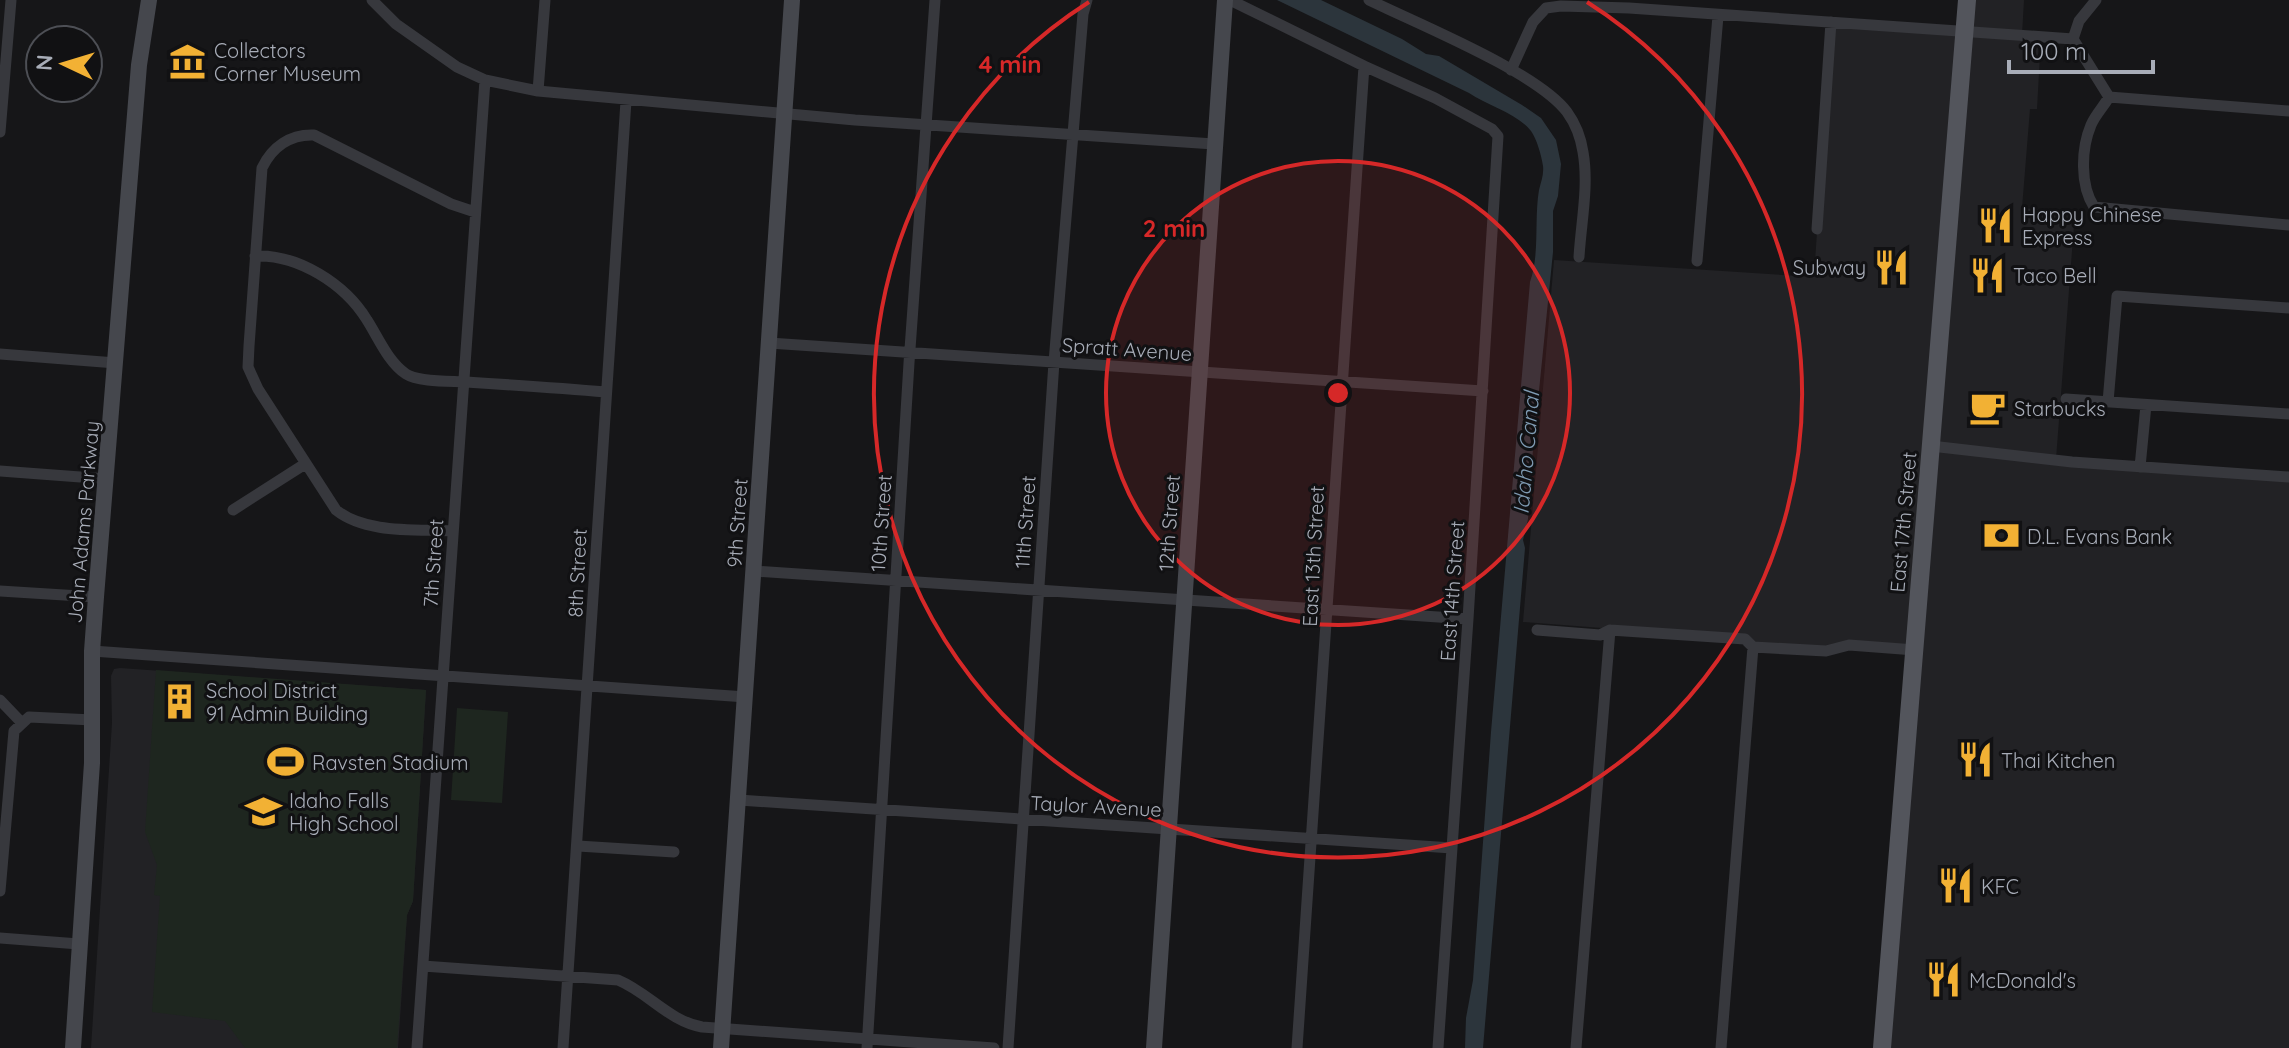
<svg xmlns="http://www.w3.org/2000/svg" width="2289" height="1048" font-family="Quicksand,sans-serif">
<style>
.built{fill:#222225}
.green{fill:#1e261f}
.water{fill:#2c353c}
.lines{fill:none;stroke-linecap:round;stroke-linejoin:round}
.street{stroke:#37383d;stroke-width:11}
.secondary{stroke:#45474d;stroke-width:16}
.primary{stroke:#53555c;stroke-width:18}
.ring{fill:none;stroke:#d62828;stroke-width:4}
.labels{text-anchor:middle;dominant-baseline:central;stroke-width:6;stroke-linejoin:round;paint-order:stroke}
.poi-label{font-size:20px;fill:#a8adb8;stroke:#111113;text-anchor:start}
.street-label{font-size:20px;fill:#a8adb8;stroke:#111113}
.water-label{font-size:22px;font-style:italic;fill:#7f9bb3;stroke:#111113}
.centre{fill:#d62828;stroke:#111113;stroke-width:4}
.ring-label{font-size:24px;text-anchor:middle;font-weight:bold;fill:#d62828;stroke:#111113;stroke-width:6;stroke-linejoin:round;paint-order:stroke}
</style>
<rect width="100%" height="100%" fill="#161618"/>
<path class="built" d="M1967 0H2024L2022 35 2041 37 2037 109H2030L2022 208 2075 212 2056 459 2289 477V1048H1882L1915 651 1753 647 1745 639 1523 622 1554 260 1814 277 1831 22 1964 32Z
M120 668 426 690 413 901 407 915 398 1048H91L112 723 111 676 114 669Z"/>
<path class="green" d="M156 670 426 690 413 901 407 915 397 1048H245L225 1021 152 1012 160 896 154 895 157 865 145 832Z
M457 708 508 712 502 803 451 800Z"/>
<path class="water" d="M1277 0H1321L1402 39 1426 54 1439 56 1522 105 1541 118 1556 140 1561 164 1558 196 1553 211V252L1531 470 1528 519 1523 540 1525 548 1483 1048H1465L1466 1018 1473 980 1491 732 1530 282C1540 254 1534 219 1539 190 1541 182 1544 175 1543 166 1541 154 1537 140 1531 131 1518 114 1487 105 1469 93Z"/>
<g class="lines">
<path class="street" d="M372 0 396 24 457 67 485 80 538 91 855 120 1214 144
M1230 0 1364 66 1435 98 1492 129 1498 136 1468 619 1438 1048
M1369 0C1418 24 1537 72 1567 112 1575 123 1581 139 1583 152 1589 186 1581 223 1579 257
M2073 39 2109 97C2104 106 2095 115 2091 125 2081 149 2080 185 2094 207L2289 225
M2073 39 2079 21 2096 0
M1511 70 1533 22 1546 8 1561 6 1629 8 2073 39
M538 91 545 0
M2109 97 2289 111
M0 132 11 0
M1817 229 1831 22
M255 256C298 254 345 284 367 320 378 337 388 362 406 374 418 382 451 381 466 382 513 385 559 388 606 392
M1697 261 1718 16
M769 343 1483 391
M0 354 116 363
M2066 399 2289 414
M2108 402 2117 296 2289 308
M1931 446 2072 462 2289 477
M2140 467 2146 405
M0 471 107 479
M233 510 305 464
M453 531C416 529 366 534 336 510L258 389 248 367 249 346 262 168C272 147 290 134 314 135L451 204 475 212
M754 571 1468 619
M0 591 96 597
M1537 630 1600 635 1610 630 1745 639 1753 647 1826 651 1849 645 1915 650
M92 651 746 697
M0 700 21 722
M739 800 1452 848
M578 846 674 852
M0 891 14 731 29 717 93 720
M0 938 79 944
M423 966 618 980C649 993 669 1021 702 1027L994 1048
M417 1048 485 80
M563 1048 626 101
M867 1048 909 363 935 0
M1008 1048 1054 362 1083 14 1087 0
M1297 1048 1364 66
M1576 1048 1610 630
M1721 1048 1753 647"/>
<path class="secondary" d="M73 1048 92 763V651L96 597 139 65 149 0
M721 1048 792 0
M1154 1048 1225 0"/>
<path class="primary" d="M1882 1048 1967 0"/>
</g>
<circle cx="1338" cy="393" r="232" fill="#d62828" fill-opacity=".12"/>
<g class="ring">
<circle cx="1338" cy="393" r="232"/>
<path d="M1587 2A464 464 0 1 1 1089 2"/>
</g>
<defs>
<symbol id="museum-bare" viewBox="-9 -9 18 18"><path d="M0-6L6-3V-2H-6V-3ZM-5-1h2V3h-2ZM-1-1h2V3h-2ZM3-1h2V3H3ZM-6 4H6V6H-6Z" fill="#f2b134" stroke="#111113" stroke-width="2.5" paint-order="stroke"/></symbol>
<symbol id="restaurant-bare" viewBox="-9 -9 18 18"><path d="M-5-6h1v4h1v-4h1v4h1v-4h1v5L-1.5 .5V6h-2V.5L-5-1ZM5-6V6H3V1.5H1.5Q1.5-4 5-6Z" fill="#f2b134" stroke="#111113" stroke-width="2.5" paint-order="stroke"/></symbol>
<symbol id="cafe-bare" viewBox="-9 -9 18 18"><path d="M-5.5-4.5H6V0H3Q3 3.5 0 3.5H-2.5Q-5.5 3.5-5.5 0ZM3-3.2v2h1.7v-2ZM-6 4.5H4V6H-6Z" fill="#f2b134" stroke="#111113" stroke-width="2.5" paint-order="stroke"/></symbol>
<symbol id="bank-bare" viewBox="-9 -9 18 18"><path d="M-6-4H6V4H-6ZM0-2.3a2.3 2.3 0 1 0 0 4.6a2.3 2.3 0 1 0 0-4.6Z" fill="#f2b134" stroke="#111113" stroke-width="2.5" paint-order="stroke"/></symbol>
<symbol id="building-bare" viewBox="-9 -9 18 18"><path d="M-4-6H4V6H1V3H-1V6H-4ZM-2.5-4.3h1.7v1.8h-1.7ZM.8-4.3h1.7v1.8H.8ZM-2.5-1h1.7V.8h-1.7ZM.8-1h1.7V.8H.8Z" fill="#f2b134" stroke="#111113" stroke-width="2.5" paint-order="stroke"/></symbol>
<symbol id="stadium-bare" viewBox="-9 -9 18 18"><path d="M0-5a6.5 5 0 1 0 0 10a6.5 5 0 1 0 0-10ZM-3.5-1.8h7v3.6h-7Z" fill="#f2b134" stroke="#111113" stroke-width="2.5" paint-order="stroke"/></symbol>
<symbol id="school-bare" viewBox="-9 -9 18 18"><path d="M0-5L7-2L0 1L-7-2ZM-4 1L0 2.5L4 1V4Q0 6-4 4Z" fill="#f2b134" stroke="#111113" stroke-width="2.5" paint-order="stroke"/></symbol>
</defs>
<g fill-rule="evenodd">
<use href="#museum-bare" x="162" y="36" width="51" height="51"/>
<use href="#restaurant-bare" x="1970" y="200" width="51" height="51"/>
<use href="#restaurant-bare" x="1866" y="242" width="51" height="51"/>
<use href="#restaurant-bare" x="1962" y="250" width="51" height="51"/>
<use href="#cafe-bare" x="1962" y="382" width="51" height="51"/>
<use href="#bank-bare" x="1976" y="510" width="51" height="51"/>
<use href="#building-bare" x="154" y="676" width="51" height="51"/>
<use href="#restaurant-bare" x="1950" y="734" width="51" height="51"/>
<use href="#stadium-bare" x="260" y="736" width="51" height="51"/>
<use href="#school-bare" x="238" y="786" width="51" height="51"/>
<use href="#restaurant-bare" x="1930" y="860" width="51" height="51"/>
<use href="#restaurant-bare" x="1918" y="954" width="51" height="51"/>
</g>
<g class="labels">
<g class="poi-label">
<text x="214" y="50">Collectors<tspan x="214" dy="23">Corner Museum</tspan></text>
<text x="2022" y="214">Happy Chinese<tspan x="2022" dy="23">Express</tspan></text>
<text x="1866" y="267" text-anchor="end">Subway</text>
<text x="2013" y="275">Taco Bell</text>
<text x="2014" y="408">Starbucks</text>
<text x="2027" y="536">D.L. Evans Bank</text>
<text x="206" y="690">School District<tspan x="206" dy="23">91 Admin Building</tspan></text>
<text x="2001" y="760">Thai Kitchen</text>
<text x="312" y="762">Ravsten Stadium</text>
<text x="289" y="800">Idaho Falls<tspan x="289" dy="23">High School</tspan></text>
<text x="1981" y="886">KFC</text>
<text x="1969" y="980">McDonald's</text>
</g>
<g class="street-label">
<text transform="translate(1127 349) rotate(4)">Spratt Avenue</text>
<text transform="translate(83 522) rotate(-85)">John Adams Parkway</text>
<text transform="translate(1025 522) rotate(-86)">11th Street</text>
<text transform="translate(1903 522) rotate(-85)">East 17th Street</text>
<text transform="translate(737 523) rotate(-86)">9th Street</text>
<text transform="translate(881 523) rotate(-86)">10th Street</text>
<text transform="translate(1169 523) rotate(-86)">12th Street</text>
<text transform="translate(1313 556) rotate(-87)">East 13th Street</text>
<text transform="translate(433 563) rotate(-86)">7th Street</text>
<text transform="translate(577 573) rotate(-87)">8th Street</text>
<text transform="translate(1452 591) rotate(-86)">East 14th Street</text>
<text transform="translate(1096 806) rotate(3)">Taylor Avenue</text>
</g>
<g class="water-label">
<text transform="translate(1526 453) rotate(-85)">Idaho Canal</text>
</g>
</g>
<circle cx="1338" cy="393" r="12" class="centre"/>
<g class="ring-label">
<text x="1010" y="73">4 min</text>
<text x="1174" y="237">2 min</text>
</g>
<g transform="translate(64 64) rotate(274)"><circle r="38" fill="#111113" stroke="#4d4f55" stroke-width="2"/>
<path d="M0-6L14 30L0 20L-14 30Z" fill="#f2b134"/>
<text y="-12" font-size="22" font-weight="bold" text-anchor="middle" fill="#a8adb8">N</text>
</g>
<path d="M2009 60v12h144v-12" fill="none" stroke="#a8adb8" stroke-width="4"/>
<text x="2021" y="60" font-size="24" fill="#a8adb8" stroke="#111113" stroke-width="6" paint-order="stroke">100 m</text>
</svg>
